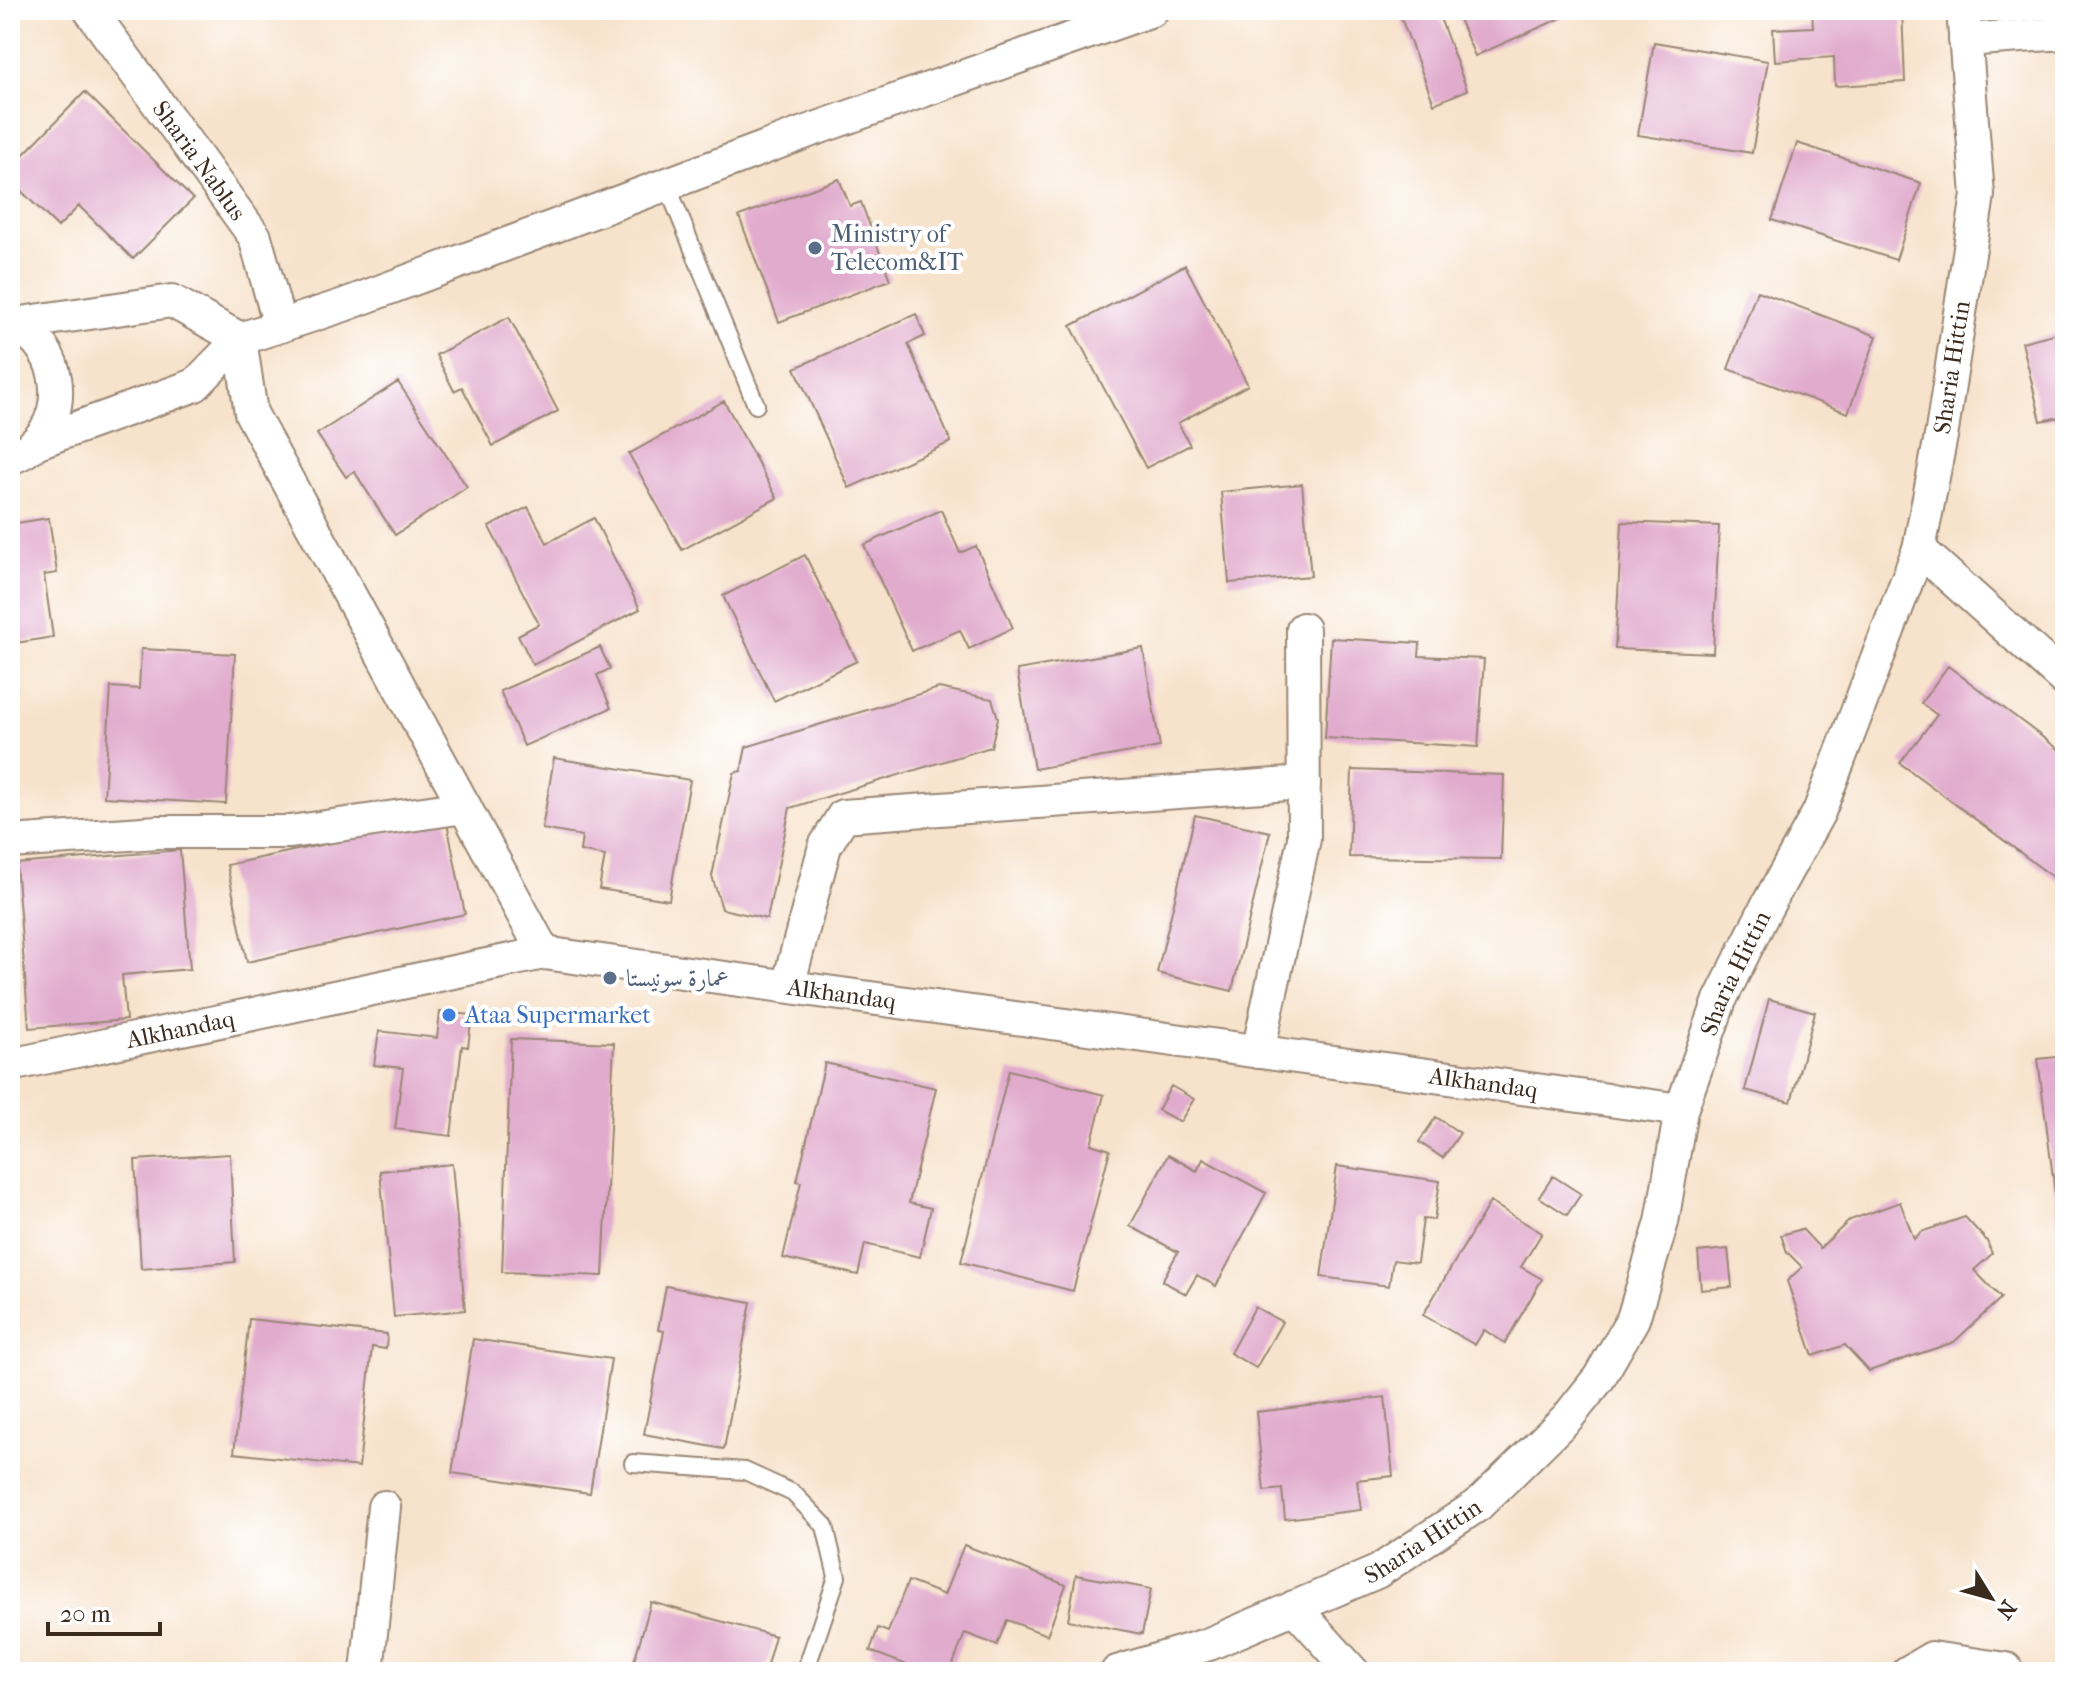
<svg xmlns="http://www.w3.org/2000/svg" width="2075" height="1682" font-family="'IM FELL French Canon',Amiri,serif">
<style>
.building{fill:#e1abcd}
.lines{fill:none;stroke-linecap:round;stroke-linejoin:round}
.lane-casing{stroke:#998674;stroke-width:20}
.street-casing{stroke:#998674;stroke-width:36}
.lane{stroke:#fff;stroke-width:16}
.street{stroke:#fff;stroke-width:32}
.service-dot{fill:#5c6f8a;stroke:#fff;stroke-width:3}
.shop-dot{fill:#3f7fe0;stroke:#fff;stroke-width:3}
.labels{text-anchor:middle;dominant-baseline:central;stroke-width:8;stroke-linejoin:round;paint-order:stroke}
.street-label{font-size:24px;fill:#3b2a1e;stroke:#fff}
.service-label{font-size:24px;fill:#4e5e75;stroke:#fff;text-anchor:start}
.shop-label{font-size:24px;fill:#366cbe;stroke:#fff;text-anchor:start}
</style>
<rect width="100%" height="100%" fill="#fff"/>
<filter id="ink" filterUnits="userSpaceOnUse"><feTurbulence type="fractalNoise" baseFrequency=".0125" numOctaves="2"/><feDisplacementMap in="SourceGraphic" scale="16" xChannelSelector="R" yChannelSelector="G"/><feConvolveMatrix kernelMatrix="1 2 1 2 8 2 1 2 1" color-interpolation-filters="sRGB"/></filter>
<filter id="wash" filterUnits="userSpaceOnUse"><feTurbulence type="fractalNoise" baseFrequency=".006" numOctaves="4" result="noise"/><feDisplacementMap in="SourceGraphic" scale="32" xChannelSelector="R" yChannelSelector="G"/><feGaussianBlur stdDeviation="1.8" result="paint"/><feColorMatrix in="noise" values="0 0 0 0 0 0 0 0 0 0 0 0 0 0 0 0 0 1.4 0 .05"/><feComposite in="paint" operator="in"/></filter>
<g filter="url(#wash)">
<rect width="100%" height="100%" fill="#f7e2cb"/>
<g id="blocks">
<path class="building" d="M1398 10H1437L1467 90 1434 104Z
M1455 10H1579L1475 56Z
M1812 10H1902L1905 82 1835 86 1834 57 1775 61 1773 29 1813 27Z
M1654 42 1768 61 1752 153 1638 135Z
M85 92 193 199 133 259 79 206 58 227 10 180V168Z
M1797 143 1921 183 1896 260 1772 220Z
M839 179 850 206 861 202 890 280 779 322 739 216Z
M1185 265 1248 385 1178 423 1190 445 1146 468 1071 326Z
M1757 291 1877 336 1848 413 1728 369Z
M916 314 925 336 908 344 951 442 849 488 795 368Z
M509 317 558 411 493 446 462 387 454 391 436 355Z
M2065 331V416L2041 421 2022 342Z
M398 382 467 487 395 535 354 471 346 477 317 434Z
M724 401 777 498 682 550 629 454Z
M1302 484 1311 576 1229 583 1221 492Z
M528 507 547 543 594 518 640 609 533 665 518 635 539 624 489 527Z
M941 510 960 553 976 546 1013 628 969 649 960 630 912 651 864 545Z
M49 518 57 573 44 575 53 637 10 644V524Z
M1622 522 1719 526 1713 653 1615 649Z
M805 555 857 661 774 701 723 596Z
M1331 638 1420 643 1419 656 1484 659 1478 747 1325 738Z
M600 647 610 669 597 675 611 708 524 746 500 691Z
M1143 648 1160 747 1034 769 1017 670Z
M141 649 235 654 226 804 104 797 111 687 139 689Z
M1948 666 2065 754V886L1900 763 1937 715 1921 703Z
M939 688 992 699 998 718 991 747 790 808 767 919 722 909 712 876 734 773 741 771 746 747Z
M554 758 690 780 669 900 599 889 605 856 580 851 582 836 542 829Z
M1352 770 1504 775 1501 859 1349 857Z
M1195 815 1270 832 1232 991 1157 973Z
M446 818 465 914 247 962 227 865Z
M180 850 190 969 122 975 126 1020 29 1028 16 864Z
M1769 999 1815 1012 1791 1102 1745 1090Z
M440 1012 472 1015 468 1047 462 1046 451 1136 395 1129 403 1068 374 1065 379 1031 437 1038Z
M511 1039 614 1043 603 1276 502 1272Z
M2065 1056V1256L2063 1257 2038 1059Z
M825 1063 936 1088 909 1203 931 1208 920 1257 865 1244 858 1275 783 1258 801 1182 797 1181Z
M1009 1070 1104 1095 1091 1144 1110 1150 1073 1291 961 1262Z
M1171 1086 1194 1099 1180 1122 1158 1110Z
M1436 1117 1460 1133 1443 1158 1419 1142Z
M230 1154 235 1262 141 1269 135 1160Z
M1168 1155 1197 1171 1203 1159 1266 1193 1216 1286 1197 1275 1186 1294 1162 1281 1178 1252 1130 1226Z
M452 1164 465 1310 394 1317 380 1171Z
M1337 1166 1440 1181 1434 1220 1423 1219 1417 1263 1393 1260 1389 1286 1321 1277Z
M1553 1176 1581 1194 1567 1215 1539 1197Z
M1490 1202 1542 1233 1521 1267 1542 1279 1505 1343 1484 1330 1475 1345 1423 1315Z
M1900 1202 1914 1239 1921 1232 1965 1217 1987 1241 1992 1254 1974 1270 2001 1298 1954 1342 1869 1371 1845 1345 1813 1356 1787 1281 1802 1267 1787 1252 1781 1235 1802 1229 1820 1248 1850 1220Z
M1728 1249 1732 1287 1701 1290 1698 1252Z
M666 1286 751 1302 724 1449 644 1434 664 1331 658 1330Z
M1255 1307 1282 1322 1256 1368 1230 1353Z
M249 1319 387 1334 386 1349 372 1347 359 1467 234 1453Z
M473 1339 611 1359 590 1493 452 1473Z
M1385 1397 1393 1476 1357 1480 1361 1510 1285 1519 1282 1489 1264 1491 1256 1412Z
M964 1545 1066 1585 1047 1635 1007 1620 997 1645 965 1633 950 1672H925L870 1651 878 1628 888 1632 908 1581 944 1595Z
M1076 1575 1151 1589 1142 1634 1068 1620Z
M651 1602 775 1636 765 1672H631Z
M254 1666 313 1670V1672H239Z"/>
</g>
</g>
<g filter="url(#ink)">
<use href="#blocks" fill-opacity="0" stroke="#998674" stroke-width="2"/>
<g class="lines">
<defs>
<path id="lane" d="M667 185 756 405
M633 1463 745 1471 793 1493 825 1526 837 1577 805 1672"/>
<g id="street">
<path id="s1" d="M90 10 255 237 280 326"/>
<path d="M1965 40 2065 33"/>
<path d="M10 323C70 345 73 437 10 458"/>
<path d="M14 324 172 301 240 339"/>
<path d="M240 339 251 413 544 953"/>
<path d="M35 443 195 385 240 339 344 305 809 131 1152 10"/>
<path d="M1919 549 2065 680"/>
<path d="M10 842 158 832H290L465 807"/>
<path d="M788 986 825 846 843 816 1304 783"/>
<path d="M1258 1052 1304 839 1303 629"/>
<path id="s2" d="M10 1065 544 953 1681 1110"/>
<path d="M1294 1607 1353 1672"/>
<path d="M367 1672 384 1507"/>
<path id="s3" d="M1117 1672 1209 1644 1377 1572 1478 1505 1568 1417 1599 1378 1633 1319 1662 1222 1681 1110 1720 1000 1766 908 1819 812 1919 549 1942 431 1978 195 1963 10"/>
<path d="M1908 1672 1932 1658 2006 1669 2007 1672"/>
</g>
</defs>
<use href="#lane" class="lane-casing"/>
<use href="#street" class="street-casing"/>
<use href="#lane" class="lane"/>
<use href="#street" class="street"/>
</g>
</g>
<g class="service-dot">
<circle cx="815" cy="248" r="8"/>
<circle cx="610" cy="978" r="8"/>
</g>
<circle class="shop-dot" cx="449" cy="1015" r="8"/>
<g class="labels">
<g class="street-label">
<text stroke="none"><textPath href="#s1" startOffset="186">Sharia Nablus</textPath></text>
<text stroke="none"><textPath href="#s3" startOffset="1654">Sharia Hittin</textPath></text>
<text stroke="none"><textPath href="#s3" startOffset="1006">Sharia Hittin</textPath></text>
<text stroke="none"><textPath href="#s2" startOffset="846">Alkhandaq</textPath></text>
<text stroke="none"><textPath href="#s2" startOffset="174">Alkhandaq</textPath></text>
<text stroke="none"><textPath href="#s2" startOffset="1494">Alkhandaq</textPath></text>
<text stroke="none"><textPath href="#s3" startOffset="334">Sharia Hittin</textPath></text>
</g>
<g class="service-label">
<text x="831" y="234">Ministry of<tspan x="831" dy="28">Telecom&amp;IT</tspan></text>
<text x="626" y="978">عمارة سونيستا</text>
</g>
<g class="shop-label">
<text x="465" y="1015">Ataa Supermarket</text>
</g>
</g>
<rect width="2075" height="1682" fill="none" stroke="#fff" stroke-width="40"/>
<g transform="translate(1991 1598) rotate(127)" stroke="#ffffff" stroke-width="6" paint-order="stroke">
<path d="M0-6L14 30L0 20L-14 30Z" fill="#3b2a1e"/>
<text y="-12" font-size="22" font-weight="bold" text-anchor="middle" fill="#3b2a1e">N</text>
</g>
<path d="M48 1622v12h112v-12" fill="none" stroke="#3b2a1e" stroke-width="4"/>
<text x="60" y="1622" font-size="24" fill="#3b2a1e" stroke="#ffffff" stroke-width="6" paint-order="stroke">20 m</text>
</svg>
